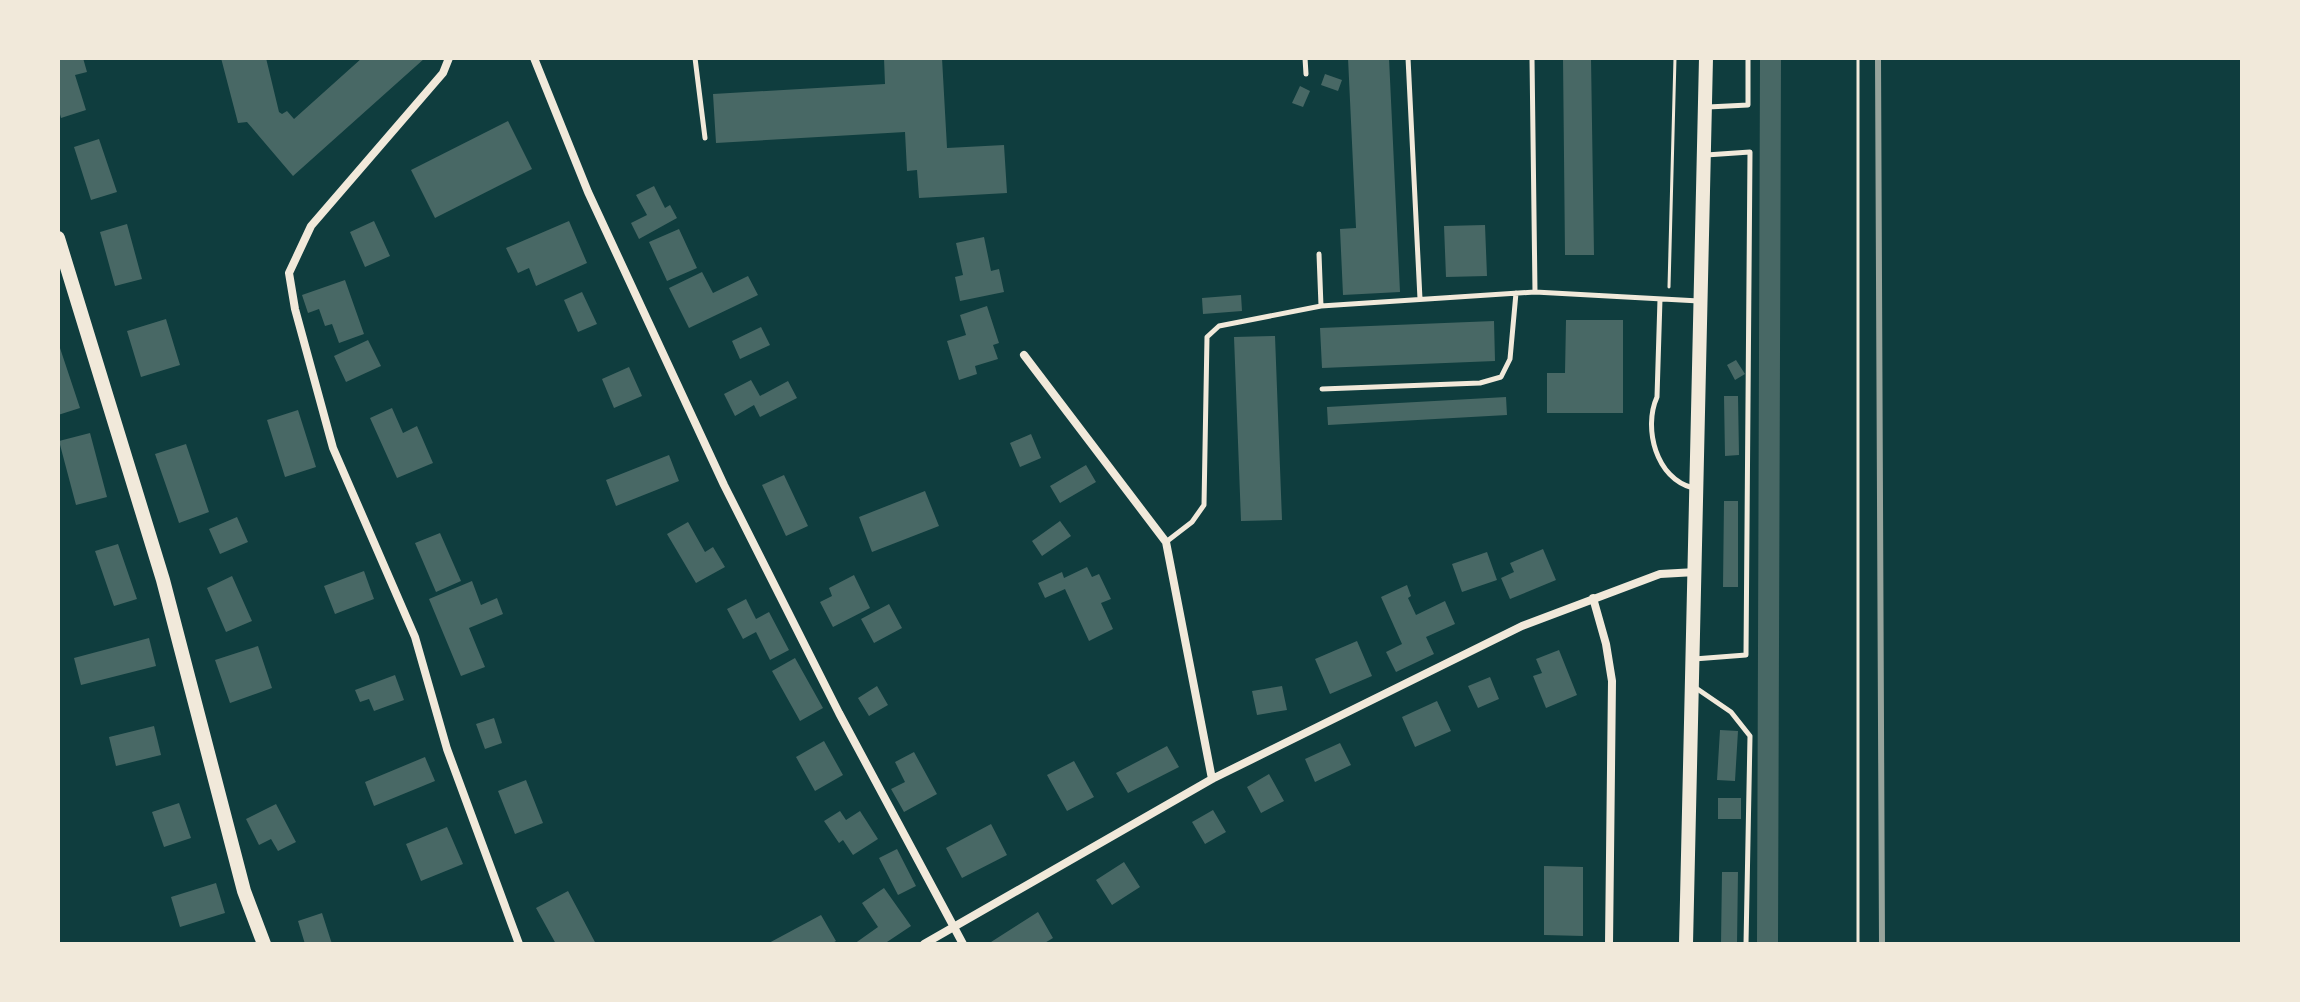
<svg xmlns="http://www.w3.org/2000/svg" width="2300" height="1002" font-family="'Exo 2',sans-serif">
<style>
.building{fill:#486865}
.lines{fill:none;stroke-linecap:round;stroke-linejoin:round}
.path{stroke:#f1e9da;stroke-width:3}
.service{stroke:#f1e9da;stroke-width:5}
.minor{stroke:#f1e9da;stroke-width:8}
.tertiary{stroke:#f1e9da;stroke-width:14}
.rail{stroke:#97a49c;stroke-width:6}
</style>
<rect width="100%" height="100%" fill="#0f3d3e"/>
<path class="building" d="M58 58H83L87 72 75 75 86 110 61 118 58 107Z
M221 58H266L279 112 282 114 287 111 294 119 362 58H425L293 176 247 122 238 123Z
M884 58H942L947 148 1004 145 1007 193 919 198 917 170 907 171 905 132 716 143 713 94 885 84Z
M1348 58H1389L1400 292 1343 295 1340 229 1356 228Z
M1563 58H1591L1594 255H1565Z
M1760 58H1781L1778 944H1757Z
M1325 74 1342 80 1338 91 1321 85Z
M1300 86 1310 91 1303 107 1292 103Z
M508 121 532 169 435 218 411 170Z
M99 139 117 192 91 200 74 147Z
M654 186 665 208 670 205 677 218 639 239 631 223 647 215 636 195Z
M374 221 390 256 365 267 350 232Z
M569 221 587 263 536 286 529 268 518 273 506 248Z
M127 224 142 279 115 286 100 232Z
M1485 225 1487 276 1446 277 1444 226Z
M679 229 697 268 667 281 649 242Z
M984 237 991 271 999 269 1004 292 960 301 955 277 963 275 956 243Z
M702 272 713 293 748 276 758 295 689 328 669 288Z
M345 280 364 334 339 343 332 324 325 326 319 309 308 313 302 295Z
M582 292 597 324 578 332 564 300Z
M1241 295 1242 311 1203 314 1202 298Z
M987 306 999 343 993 345 998 359 975 366 977 374 959 380 947 341 966 335 960 315Z
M166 319 180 365 141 377 127 331Z
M1566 320H1623V413H1547V373H1565Z
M1494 321 1495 361 1322 368 1320 328Z
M761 327 770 345 740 359 732 341Z
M1275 336 1282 520 1241 521 1234 337Z
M368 340 381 366 346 382 334 356Z
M58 342 80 408 58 415Z
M1736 360 1745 374 1735 380 1727 365Z
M629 367 642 396 614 408 602 379Z
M751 380 760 396 788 381 797 398 760 417 754 405 735 416 724 394Z
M1724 396H1738L1739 455 1725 456Z
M1506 397 1507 415 1328 425 1327 407Z
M392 408 403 433 417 426 433 463 397 478 370 418Z
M298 410 316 467 285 477 267 420Z
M90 433 107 497 76 505 59 441Z
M1031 434 1041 458 1020 467 1010 443Z
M186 444 209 512 179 523 155 454Z
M669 455 679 481 616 506 606 480Z
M1086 465 1096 482 1060 503 1050 486Z
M784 475 808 526 786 536 762 485Z
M925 491 939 526 872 552 859 517Z
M1724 501H1738V587H1723Z
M237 517 248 542 220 554 209 529Z
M1060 521 1071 536 1042 556 1032 541Z
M688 522 705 552 713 547 725 567 696 583 667 534Z
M440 533 461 581 436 592 415 543Z
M118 544 137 599 114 606 95 551Z
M1543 549 1556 580 1510 599 1501 578 1514 572 1510 563Z
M1487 552 1497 580 1462 592 1452 564Z
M1087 567 1092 577 1099 574 1111 599 1101 603 1113 629 1089 641 1065 589 1045 598 1038 583 1062 572 1064 578Z
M364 571 374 599 335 614 324 586Z
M854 575 870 608 833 627 820 602 832 596 829 588Z
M232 576 252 621 226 632 207 588Z
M472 581 481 605 497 598 503 614 469 628 485 667 461 676 429 599Z
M1407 585 1411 596 1408 598 1416 615 1445 601 1455 624 1426 637 1434 654 1396 672 1386 652 1402 644 1381 597Z
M746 599 756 619 769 612 789 650 770 660 756 632 743 639 727 609Z
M889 604 902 628 874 643 861 619Z
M149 638 156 666 81 685 74 658Z
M1357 641 1372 676 1330 694 1315 659Z
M258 646 272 688 230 703 215 660Z
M1559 650 1577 695 1546 708 1533 676 1542 673 1536 659Z
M795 658 823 708 800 721 772 671Z
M395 675 404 700 374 711 369 699 360 702 355 690Z
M1490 677 1499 699 1478 708 1468 686Z
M877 686 888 705 869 716 858 698Z
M1282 686 1287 710 1257 715 1252 691Z
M1437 701 1451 731 1415 747 1402 717Z
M494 718 502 743 485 749 476 724Z
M154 726 161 755 116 766 109 737Z
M1720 730 1738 731 1735 781 1717 780Z
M824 741 843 775 815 791 796 757Z
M1340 743 1351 765 1315 782 1305 759Z
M1167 746 1179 767 1128 793 1116 773Z
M914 752 937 794 904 812 891 789 905 782 895 762Z
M425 757 435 781 374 806 365 782Z
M1074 761 1094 797 1067 811 1047 775Z
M1269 774 1284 801 1261 813 1247 787Z
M526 780 543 823 515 834 498 791Z
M1718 798H1741V819H1718Z
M179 803 191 838 164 847 152 812Z
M276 804 296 842 278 851 271 839 259 845 246 819Z
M1213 810 1226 832 1205 844 1192 822Z
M840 811 846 820 860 811 878 839 853 855 843 840 839 843 824 821Z
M991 824 1007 855 962 878 946 848Z
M447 827 463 864 421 881 406 844Z
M897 849 916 886 898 895 879 858Z
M1124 862 1140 887 1112 905 1096 880Z
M1544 866 1583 867V936L1544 935Z
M1722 872H1738L1737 944H1721Z
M216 883 225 913 180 927 171 897Z
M884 888 911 926 884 944H854L878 927 862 903Z
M568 891 596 944H556L536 908Z
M1038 912 1053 938 1043 944H992L991 942Z
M322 913 332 944H305L298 921Z
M821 915 836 941 831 944H767Z"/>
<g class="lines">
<path class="path" d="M1858 58V944
M1669 287 1675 58"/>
<path class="service" d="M695 58 705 138
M1305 58 1306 74
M1408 58 1420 299
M1532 58 1535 292
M1708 107 1748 105V58
M1319 254 1321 306 1535 292 1699 301
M1660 299 1657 397C1643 428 1656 479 1693 488
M1322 389 1480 383 1501 377 1510 359 1516 293
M1166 542 1192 522 1204 505 1207 337 1219 326 1321 306
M1694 659 1746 655 1750 152 1706 155
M1693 686 1731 712 1750 736 1746 944"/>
<path class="minor" d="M449 58 443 73 311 226 289 273 295 309 333 448 415 637 447 749 519 944
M534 58 588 192 724 485 839 713 963 944
M1024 355 1166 542 1212 779
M1593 598 1606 644 1612 681 1609 944
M924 944 1212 779 1522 626 1660 574 1696 572"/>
<path class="tertiary" d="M58 238 163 580 244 891 264 944
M1686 944 1706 58"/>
<path class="rail" d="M1878 58 1882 944"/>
</g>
<rect width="2300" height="1002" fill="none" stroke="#f1e9da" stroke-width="120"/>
</svg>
